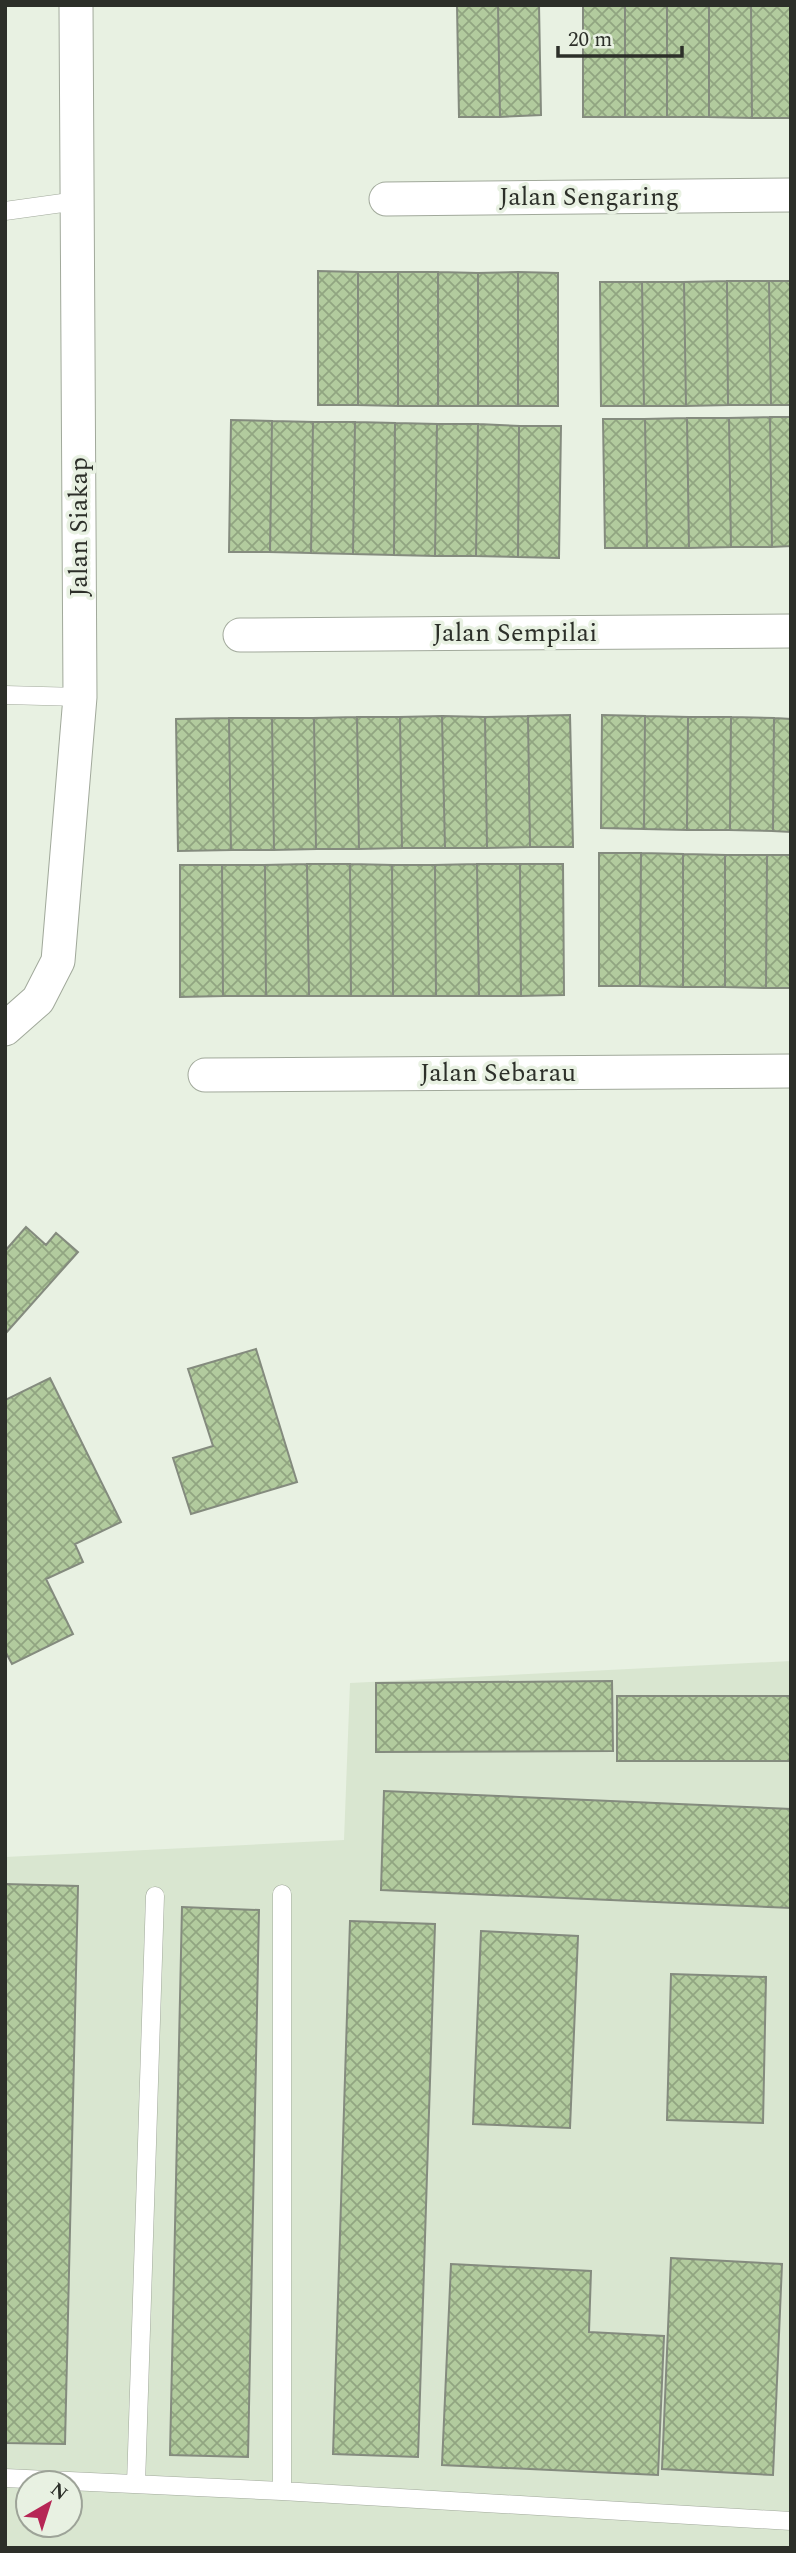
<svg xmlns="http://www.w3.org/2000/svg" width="796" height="2553" font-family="Spectral,serif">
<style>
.built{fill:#d9e6d0;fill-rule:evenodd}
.building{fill:url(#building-cross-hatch);stroke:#848b7e;stroke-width:2}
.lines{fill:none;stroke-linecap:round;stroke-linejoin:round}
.lane-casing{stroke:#a1a99b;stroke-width:19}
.street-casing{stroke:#a1a99b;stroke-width:35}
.lane{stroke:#fff;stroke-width:18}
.street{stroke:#fff;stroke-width:33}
.labels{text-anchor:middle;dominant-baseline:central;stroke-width:7;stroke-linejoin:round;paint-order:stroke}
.street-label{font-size:26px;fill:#2c2f29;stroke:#e8f1e2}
</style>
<defs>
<pattern id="building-cross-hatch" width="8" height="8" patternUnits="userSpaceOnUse" patternTransform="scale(1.75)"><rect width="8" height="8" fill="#b2cb9e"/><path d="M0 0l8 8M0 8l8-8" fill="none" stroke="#91a581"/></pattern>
</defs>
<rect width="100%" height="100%" fill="#e8f1e2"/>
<path class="built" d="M791 1661V2548H5V1857L344 1840 350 1683ZM28 2483H70V2525H28Z"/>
<path class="building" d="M457 5H498L500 117H459Z
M498 5H539L541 115 500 117Z
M583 5H625V117H583Z
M625 5H667V117H625Z
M667 5H709V117H667Z
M709 5H751L752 118 709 117Z
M751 5H791V118H752Z
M318 271 358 272V405H318Z
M358 272H398V406L358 405Z
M398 272H438V406H398Z
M438 272 478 273V406H438Z
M518 272V406H478V273Z
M518 272 558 273V406H518Z
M727 281 728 405 686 406 684 282Z
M727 281H769L771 405H728Z
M769 281H791V405H771Z
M600 282H642L644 406H601Z
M642 282H684L686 406H644Z
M770 417H791V546L772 547Z
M770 417 772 547H731L729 418Z
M687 418H729L731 547 689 548Z
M687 418 689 548H647L645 419Z
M603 419H645L647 548H605Z
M231 420 272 421 270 552H229Z
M272 421 313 422 311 553 270 552Z
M313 422H355L353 554 311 553Z
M355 422 395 423 394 555 353 554Z
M395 423 437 424 435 556 394 555Z
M437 424H478L476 556H435Z
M478 424 519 426 518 557 476 556Z
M519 426H561L559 558 518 557Z
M570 715 573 847H530L528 716Z
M602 715 645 716 644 829 601 828Z
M442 716 485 717 487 848H445Z
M442 716 445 848H402L400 717Z
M528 716 530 847 487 848 485 717Z
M645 716 688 717 687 830 644 829Z
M357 717H400L402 848 359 849Z
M357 717 359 849H316L314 718Z
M688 717H731L730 830H687Z
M731 717 774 718 773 831 730 830Z
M229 718H272L274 850H231Z
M229 718 231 850 178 851 176 719Z
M272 718H314L316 849 274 850Z
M774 718 791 719V832L773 831Z
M599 853H641L640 986H599Z
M641 853 683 854V987L640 986Z
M683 854 725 855V987H683Z
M725 855H767L766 988 725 987Z
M767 855H791V988H766Z
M307 864H350L351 996H309Z
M307 864 309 996H266L265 865Z
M350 864 392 865 393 996H351Z
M477 864H520L521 996H479Z
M477 864 479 996H436L435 865Z
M520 864H563L564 995 521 996Z
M180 865H222L223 996 180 997Z
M222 865H265L266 996H223Z
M392 865H435L436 996H393Z
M26 1227 46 1245 56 1233 78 1252 5 1334V1251Z
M256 1349 297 1482 191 1514 173 1458 213 1446 188 1369Z
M50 1378 121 1522 75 1544 83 1562 46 1579 73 1634 12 1664 5 1651V1400Z
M612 1681 613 1751 376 1752V1683Z
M617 1696H791V1761H617Z
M384 1791 791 1809V1908L381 1890Z
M5 1884 78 1886 65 2444 5 2443Z
M182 1907 259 1910 248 2457 170 2455Z
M350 1921 435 1924 418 2457 333 2454Z
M481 1931 578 1936 570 2128 473 2124Z
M671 1974 766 1977 763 2123 667 2120Z
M671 2258 782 2264 773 2475 662 2469Z
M451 2264 591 2271 589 2332 664 2336 658 2475 442 2465Z"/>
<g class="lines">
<defs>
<path id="lane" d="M5 211 77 201
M5 695 80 697
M282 1894V2491
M5 2478 282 2491 791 2521
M136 2484 155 1896"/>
<path id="street" d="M386 199 791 195
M240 635 791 631
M5 1029 38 1000 58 961 80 697 76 5
M205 1075 791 1071"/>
</defs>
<use href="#lane" class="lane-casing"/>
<use href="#street" class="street-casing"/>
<use href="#lane" class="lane"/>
<use href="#street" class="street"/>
</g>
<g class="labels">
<g class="street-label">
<text x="589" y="197">Jalan Sengaring</text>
<text transform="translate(79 527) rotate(-90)">Jalan Siakap</text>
<text x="515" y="633">Jalan Sempilai</text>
<text x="498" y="1073">Jalan Sebarau</text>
</g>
</g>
<rect width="796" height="2553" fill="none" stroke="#2c2f29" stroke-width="14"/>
<g transform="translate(49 2504) rotate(39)"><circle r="33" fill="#e8f1e2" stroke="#9da398" stroke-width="2"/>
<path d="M0-5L12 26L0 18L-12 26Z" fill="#b62655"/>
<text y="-10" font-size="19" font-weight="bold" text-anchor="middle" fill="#2c2f29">N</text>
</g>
<path d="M558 46v10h124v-10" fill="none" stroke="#2c2f29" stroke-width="3.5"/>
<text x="568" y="46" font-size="21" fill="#2c2f29" stroke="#e8f1e2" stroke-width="5" paint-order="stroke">20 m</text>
</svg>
